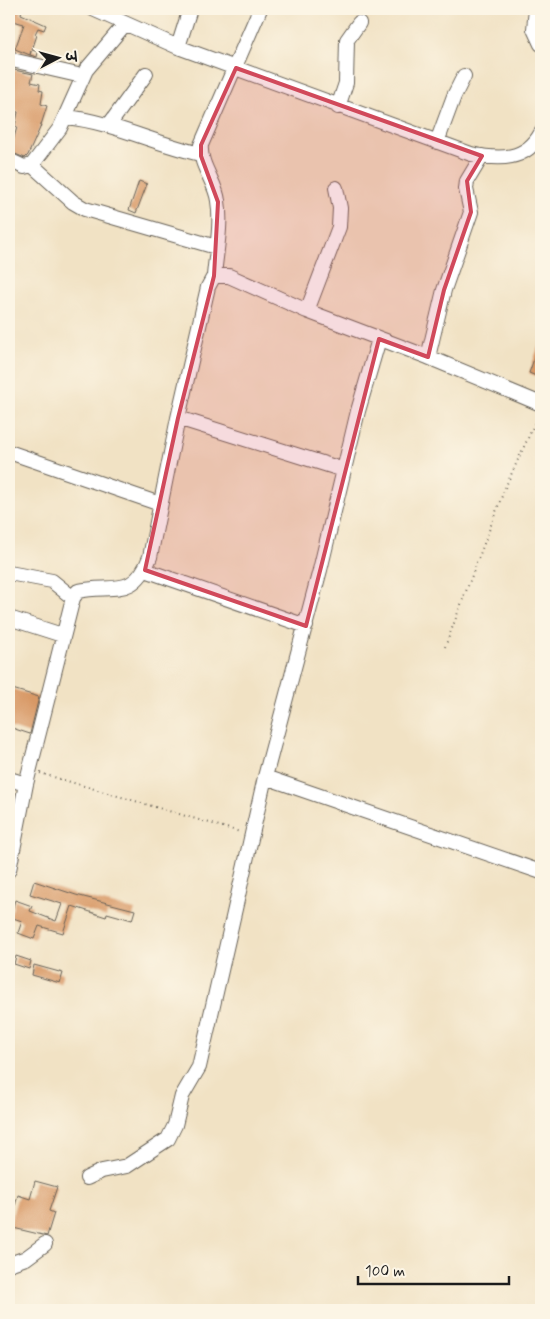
<svg xmlns="http://www.w3.org/2000/svg" width="550" height="1319" font-family="Mynerve,'Playpen Sans Deva',sans-serif">
<style>
.building{fill:#d89865}
.lines{fill:none;stroke-linecap:round;stroke-linejoin:round}
.minor-casing{stroke:#676157;stroke-width:16}
.path{stroke:#676157;stroke-width:2;stroke-dasharray:1 4;stroke-linecap:butt}
.minor{stroke:#fff;stroke-width:14}
.marked{fill:#d1495b;fill-opacity:0.2;stroke:#d1495b;stroke-width:4;stroke-linejoin:round}
</style>
<rect width="100%" height="100%" fill="#fcf5e5"/>
<filter id="ink" filterUnits="userSpaceOnUse"><feTurbulence type="fractalNoise" baseFrequency=".02" numOctaves="2"/><feDisplacementMap in="SourceGraphic" scale="10" xChannelSelector="R" yChannelSelector="G"/><feConvolveMatrix kernelMatrix="1 2 1 2 8 2 1 2 1" color-interpolation-filters="sRGB"/></filter>
<filter id="wash" filterUnits="userSpaceOnUse"><feTurbulence type="fractalNoise" baseFrequency=".0096" numOctaves="4" result="noise"/><feDisplacementMap in="SourceGraphic" scale="20" xChannelSelector="R" yChannelSelector="G"/><feGaussianBlur stdDeviation="1.12" result="paint"/><feColorMatrix in="noise" values="0 0 0 0 0 0 0 0 0 0 0 0 0 0 0 0 0 1.4 0 .05"/><feComposite in="paint" operator="in"/></filter>
<g filter="url(#wash)">
<rect width="100%" height="100%" fill="#f1e2c4"/>
<g id="blocks">
<path class="building" d="M9 9H22L21 14 46 25 44 30 38 28 35 34 37 35 32 50 38 52 37 57 30 55 31 51 30 55 15 49 24 24 9 20Z
M9 69 33 74 31 82 40 84 39 90 43 91 41 104 47 106 40 128 28 155 25 158 10 152 17 127 15 126 18 112 9 110 12 96 9 95Z
M139 181 147 184 136 213 129 210Z
M540 342H541V378L529 373Z
M9 688 39 697 30 734 9 727Z
M34 881 76 895 135 910 132 920 107 913 106 917 72 906 63 933 39 926 34 939 18 933 22 921 10 917 15 900 32 906 30 911 56 921 62 904 30 894Z
M16 956 31 961 29 969 14 964Z
M34 965 63 973 60 983 32 975Z
M35 1181 57 1187 49 1211 54 1213 47 1236 9 1227 18 1195 30 1199Z"/>
</g>
</g>
<g filter="url(#ink)">
<use href="#blocks" fill-opacity="0" stroke="#676157" stroke-width="1"/>
<g class="lines">
<defs>
<path id="minor" d="M93 9 178 47 471 154C499 160 526 161 541 133
M536 9 534 29 541 44
M178 47 190 9
M9 56 12 60 82 76
M338 107 346 83 347 40 359 23
M66 117C113 122 155 144 201 154
M109 125 146 74
M437 142 454 96 464 76
M9 160 24 167 32 165 60 128 86 70 125 24
M32 165 73 202 85 209 216 247
M214 276C216 252 222 225 218 201 216 182 199 165 201 145L260 9
M307 311 339 227 340 208 336 188
M428 357 444 290 471 212 466 189 467 181 482 156
M178 418 344 470
M9 452 160 504
M145 570 306 626
M9 573 52 581 73 598
M9 618 62 635
M265 777 541 872
M9 779 26 784
M9 870 26 784 73 598 78 591C113 584 134 599 150 557L178 418 208 287 214 276H229L307 311 428 357 541 404
M87 1178 102 1171 127 1166 168 1139 175 1125 182 1096 199 1067 265 777 320 570 358 411 379 339
M9 1264 26 1258 45 1244"/>
</defs>
<use href="#minor" class="minor-casing"/>
<path class="path" d="M445 647 505 488 539 414
M40 773 240 832"/>
<use href="#minor" class="minor"/>
</g>
</g>
<path class="marked" d="M236 68 482 156 467 181 471 212 444 290 428 357 379 339 306 626 145 570 178 418 214 276 218 202 201 156V145Z"/>
<rect width="550" height="1319" fill="none" stroke="#fcf5e5" stroke-width="30"/>
<g transform="translate(58 58) rotate(84)" stroke="#fcf5e5" stroke-width="4" paint-order="stroke">
<path d="M0-4L9 19L0 12L-9 19Z" fill="#1c1c1c"/>
<text y="-8" font-size="14" font-weight="bold" text-anchor="middle" fill="#1c1c1c">उ</text>
</g>
<path d="M358 1276v8h151v-8" fill="none" stroke="#1c1c1c" stroke-width="2.5"/>
<text x="365" y="1276" font-size="15" fill="#1c1c1c" stroke="#fcf5e5" stroke-width="4" paint-order="stroke">100 m</text>
</svg>
